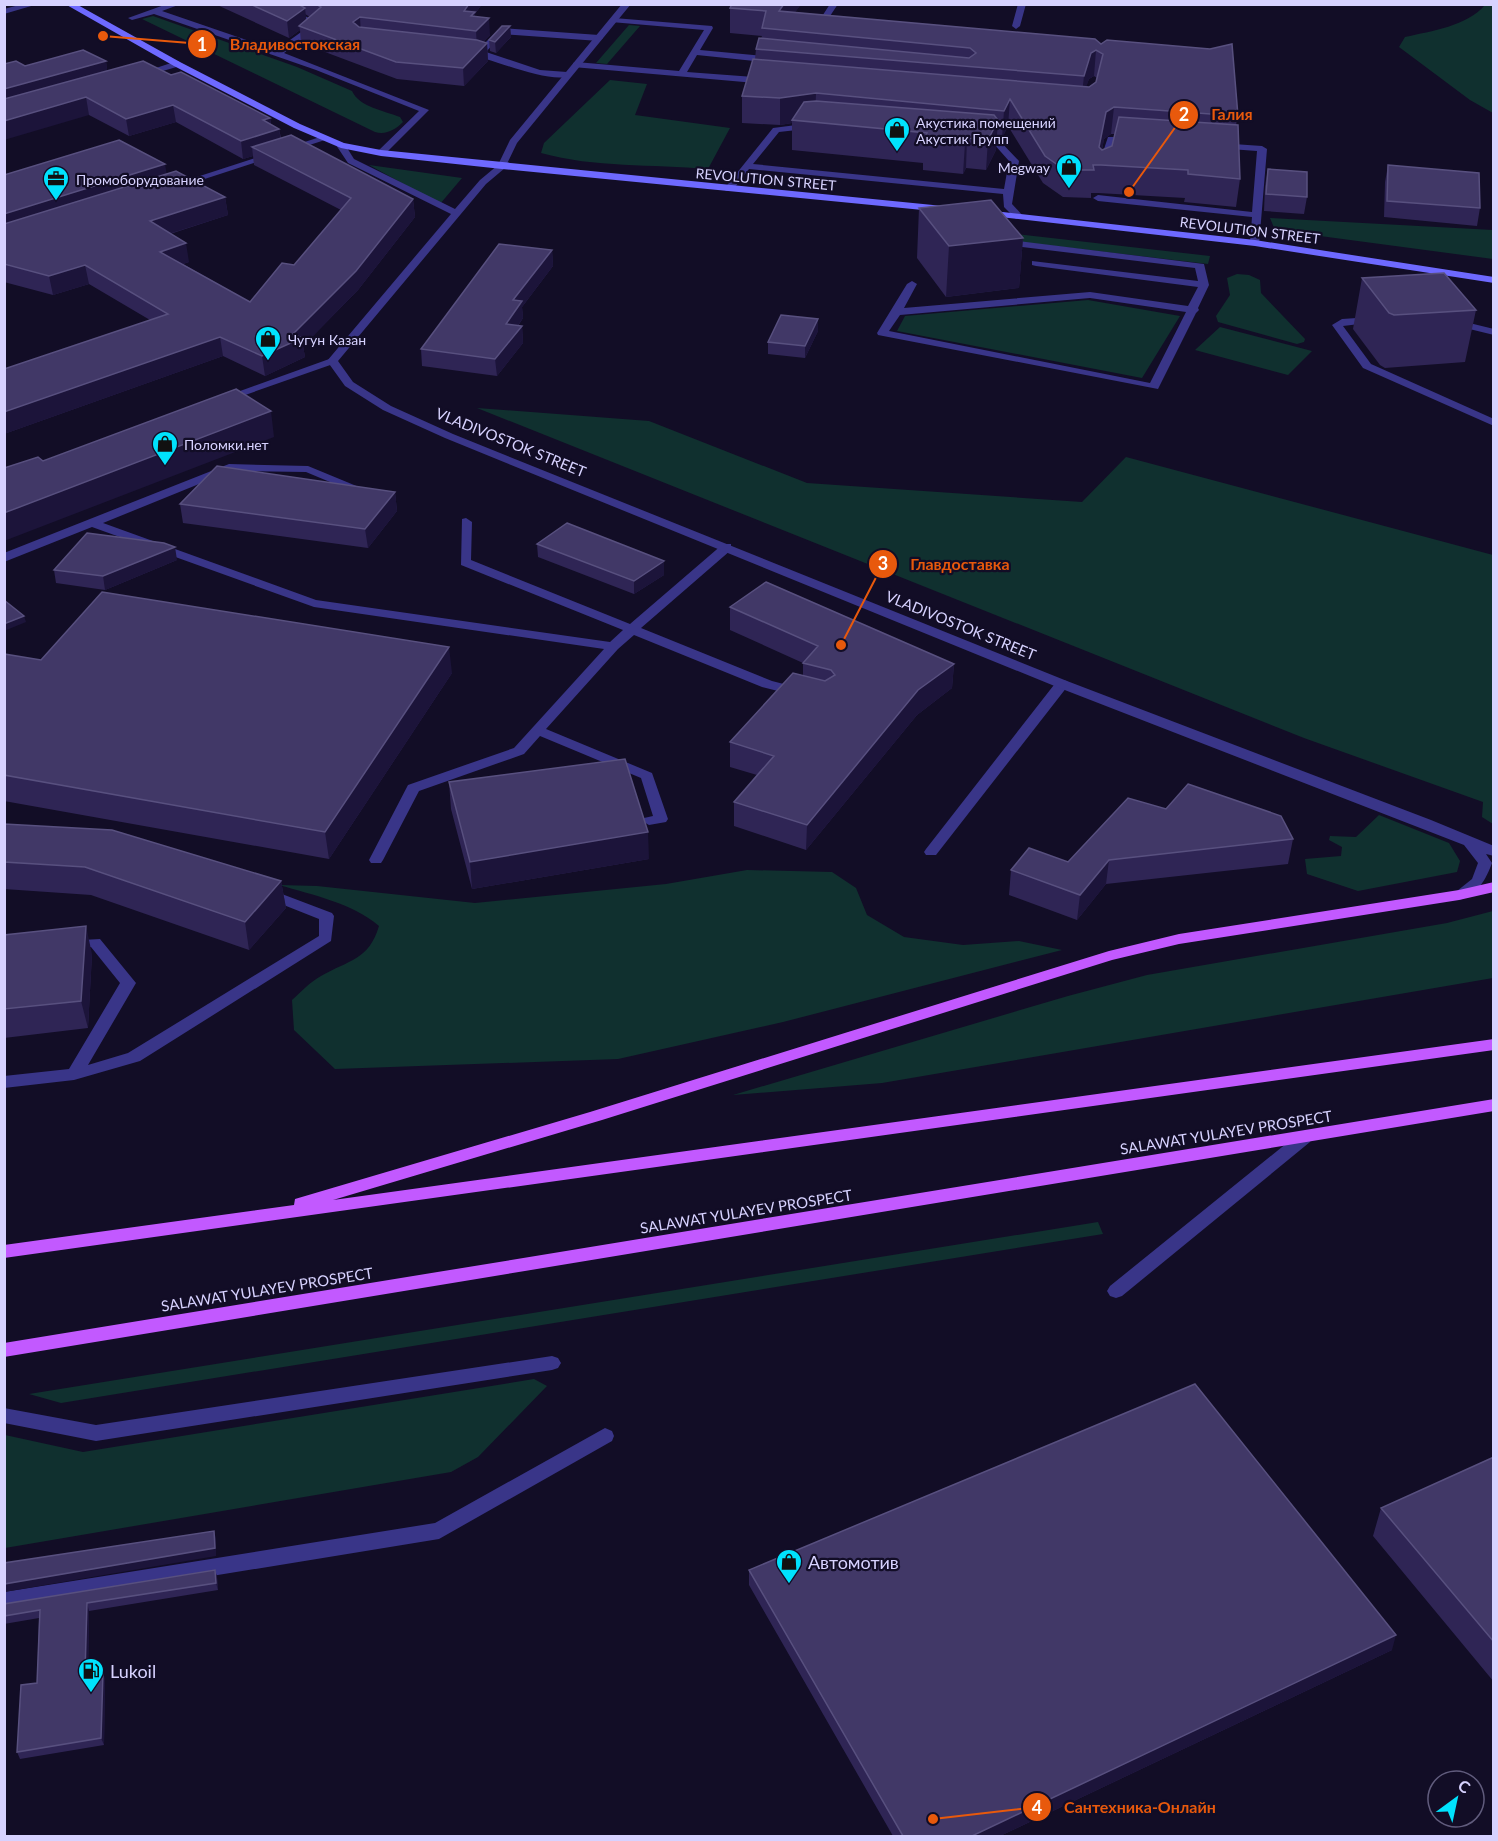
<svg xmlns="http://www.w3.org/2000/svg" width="1498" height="1841" font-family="Lato,sans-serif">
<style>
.green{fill:#10302f}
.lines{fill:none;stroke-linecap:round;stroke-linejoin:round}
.service{fill:#393588;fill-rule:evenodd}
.minor{fill:#393588;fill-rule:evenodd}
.tertiary{fill:#393588;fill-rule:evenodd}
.secondary{fill:#6e69ff;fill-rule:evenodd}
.primary{fill:#c259ff;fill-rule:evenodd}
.wall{fill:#2f2555;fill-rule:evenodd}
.shaded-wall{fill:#1c143a}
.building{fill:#413867;stroke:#58507f;stroke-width:1.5}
.labels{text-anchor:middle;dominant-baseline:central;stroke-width:4.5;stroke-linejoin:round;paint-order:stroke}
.far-poi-label{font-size:14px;fill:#d7d2ff;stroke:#120d26;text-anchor:start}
.far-street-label{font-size:14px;fill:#d7d2ff;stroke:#120d26}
.street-label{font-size:15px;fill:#d7d2ff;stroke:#120d26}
.near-poi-label{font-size:18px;fill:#d7d2ff;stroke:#120d26;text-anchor:start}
.leader{fill:none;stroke:#e8590c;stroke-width:2}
.callout-dot{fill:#e8590c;stroke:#120d26;stroke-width:2}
.mark-label{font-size:18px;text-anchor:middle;font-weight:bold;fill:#fff}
.callout-label{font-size:16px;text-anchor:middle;font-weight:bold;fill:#e8590c;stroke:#120d26;stroke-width:4.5;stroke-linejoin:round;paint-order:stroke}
</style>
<rect width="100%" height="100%" fill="#120d26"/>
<path class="green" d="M1485 5H1493V113L1470 100 1399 47 1405 37C1432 31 1467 26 1485 5Z
M153 16 297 67 352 91C359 107 385 111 400 117L403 122C395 130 386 135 375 132L142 19Z
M629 25 640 26 607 64 596 63Z
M610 80 647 84 635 115 730 128 708 169C652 164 595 168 541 153L544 143Z
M369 165 462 178 440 204Z
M1270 218 1493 230V259L1275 230Z
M981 230 1210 256 1208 264 978 237Z
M1237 274 1249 275 1260 280 1261 293 1305 339 1304 342 1297 344 1218 322 1216 316 1230 295 1227 278Z
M1088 300 1180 316 1142 378 897 331 905 316Z
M1220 327 1312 351 1288 375 1195 350Z
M477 408 649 421 807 483 1082 502 1126 457 1493 555V824L1482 817 1483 802 1304 738Z
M1379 815 1449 843 1460 861 1457 872 1358 891 1307 874 1305 859 1341 856 1342 847 1329 840 1330 836 1356 837Z
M747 870 832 872 856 888 867 915 904 937 963 945 1019 941 1062 950 783 1022 618 1059 335 1069 294 1030 292 1000C301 992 310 982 321 976 349 960 369 960 379 926 352 903 313 895 279 885L317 886 475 903 666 884Z
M1493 911V978L882 1083 733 1095 1068 996 1147 975 1447 923Z
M1098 1222 1103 1234 61 1403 29 1394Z
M534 1379 547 1386 478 1457 451 1472 5 1548V1435L83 1452Z"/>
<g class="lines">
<path class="service" d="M167 4H181L162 11 276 50 311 25 273 4H284L321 25 284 53 429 110 384 155H378V151L419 111 316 70 154 14 132 20 128 18Z
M830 4H838L828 19 839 20V24L823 23 819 21Z
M1018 4H1026L1020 26 1016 29 1012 26Z
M614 18 712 26 713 28 700 50 774 57 778 60 774 63 697 55 687 72 768 78 772 81 768 84 573 67V63L576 62 679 71 704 30 611 22V18Z
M500 28 599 35 603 38 599 41 502 34 486 52 540 70 567 72 571 75C554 86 490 58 468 54V50H478Z
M177 61 180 62V66L142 77 138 74Z
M812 123 815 124V128L779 132 753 164 1004 189 1009 161 993 143 974 139 979 136 996 137 1019 161 1012 204 1024 217 1016 219 1004 207 1003 194 749 169 732 191H726L724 189 773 128Z
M1108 137H1132L1137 140 1132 143 1115 142 1108 167 1103 170 1098 167Z
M1219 143 1262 146 1267 149 1259 245 1250 243 1252 217 1098 201 1093 198 1098 195 1252 212 1257 151 1216 148V144Z
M1002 239 1204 264 1209 285 1198 308 1199 310 1196 313 1158 389 878 335 877 333 907 284 912 281 917 284 904 308 1090 292 1188 306 1198 287 1036 266 1032 265V261L1198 281 1195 268 998 244 997 242ZM1090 298 1186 312 1150 383 889 331 900 315Z
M1372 317 1377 320 1376 322 1343 326 1371 364 1494 419V426L1363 368 1332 325 1342 319Z
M1453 319 1494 329V335L1449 324 1448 322Z
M229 464 308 466 371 492 365 496 361 495 306 472 231 471 103 523 316 600 610 642 623 630 461 565 462 519 466 518 472 522 471 560 630 624 723 544H731V550L641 628 772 681 803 689 805 692 798 696 762 687 634 635 618 649 546 729 652 773 668 819 666 822 649 825 642 821 644 818 653 816 641 778 540 736 524 754 419 791 383 860 381 863H371L369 860 408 785 514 748 604 649 314 607 92 527 4 562V553Z
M1062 680 1067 681 1069 684 1067 687 936 855H926L924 852 926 849 1057 681Z
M266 888 332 913 334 916 331 941 140 1061 74 1080 4 1088V1076L69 1069 120 983 91 947 69 949 61 944 64 941 100 939 136 983 88 1065 128 1053 319 936V919L261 896 259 893 261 890Z
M1304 1132 1310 1134 1312 1138 1310 1142 1122 1296 1116 1298 1110 1296 1107 1291 1110 1286 1298 1134Z
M552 1356 558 1358 561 1363 558 1368 552 1370 96 1441 4 1423V1408L96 1425Z
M605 1428 612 1431 614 1436 612 1441 439 1539 4 1610V1592L435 1523Z"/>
<path class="minor" d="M23 4H38L4 14V9Z
M320 137 328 139 177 188 169 186Z
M332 358 336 359V363L228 401H220L218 399Z"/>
<path class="tertiary" d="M622 4H631L517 143 505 168 486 184 338 361 353 382 391 406 453 434 1067 681 1431 820 1494 846V856L1486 854 1492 863C1486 879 1478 895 1459 900L1452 895 1472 879 1478 863 1464 845 1057 687 445 438 383 410 345 386 327 361 451 214 348 163 336 145 338 143H344L354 159 455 209 480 180 498 165 510 140Z"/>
<path class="secondary" d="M65 4H76L180 62 300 124 344 143 381 150 943 206 948 209 943 212 502 169 381 156 341 148 294 128 174 66Z
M985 210 1255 240 1494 277V283L1255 246 982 215V211Z"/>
<path class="primary" d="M1494 882V892L1459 900 1179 944 1112 960 602 1120 333 1200 1494 1039V1050L4 1258V1245L294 1205 295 1199 590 1112 1109 951 1179 934 1459 890Z
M1494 1099V1111L4 1357V1343Z"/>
</g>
<path class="wall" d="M215 4H482L475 14V17L490 35 483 42 487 43 488 61 464 86 397 79 301 43 300 30 289 38ZM305 14 310 17 306 20Z
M732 4H801L795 12 1101 44 1238 116 1236 125 1240 179 1236 207 1184 202 1185 198 1098 193H1091V198L1063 197 1043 183 1008 126 1002 138H997L996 150 986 170 966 168 963 174 923 170V163L792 150V123L780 125 742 123V96L755 59 756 49 762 36 730 33V8ZM1094 76 1097 78 1096 82 1089 87 1086 86 1089 79ZM1111 134H1115L1112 146 1102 150 1104 139Z
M510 26 511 37 496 53 490 51 489 40Z
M106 61 107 71 171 75 270 118 271 124 279 129 281 138 413 199 415 217 358 290 303 346 305 357 265 376 223 356 4 434V369L150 320 89 284 53 295 4 282V175L166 174 225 197 228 215 170 234 189 262 183 264 250 302 294 265 341 210 254 165 253 156 243 159 176 122 129 136 89 115 25 66Z
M1388 165 1480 208 1477 226 1384 217 1385 182Z
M1268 169 1307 197 1304 214 1264 211 1265 186Z
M919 208 1023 238 1019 288 946 297 917 258Z
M552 250 553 266 522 307 523 318 518 326H522L523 343 497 376 422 366 421 349Z
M1362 278 1476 310 1465 362 1385 368 1380 365 1353 329Z
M818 331 805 358 768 354V342Z
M395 492 397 511 368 548 183 523 180 504Z
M537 544 664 561V575L634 594 538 557Z
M177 560 105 590 56 583 54 570Z
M730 607 954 664 952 688 917 715 806 850 734 826V802L757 775 730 767V742L803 675V663L730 630Z
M4 654 41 660 452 673 329 859 4 801Z
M449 782 649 859 472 889 451 809Z
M1166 809 1293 839 1288 864 1106 884 1077 920 1009 895 1011 870 1068 862Z
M4 824 281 881 286 908 249 950 91 895 4 889Z
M4 935 92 954 88 1028 4 1038Z
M1494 1457V1682L1373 1536 1381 1508Z
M215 1570 217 1577 218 1590 89 1611 88 1674 105 1679 104 1745 20 1759 17 1752 37 1683 39 1618 4 1624V1604Z
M749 1570 1392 1650 1000 1836H893L749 1585Z"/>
<path class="shaded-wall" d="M469 4H482L475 14 476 29 464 11Z
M784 4H801L783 30 779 11Z
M305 8 307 25 299 26 300 30 289 38 287 21Z
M360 17 361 34 353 22Z
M489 18 490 35 477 48 476 31Z
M510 26 511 37 496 53 495 42Z
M487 43 488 61 464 86 463 68Z
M1096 50 1094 76 1089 79 1081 103 1084 76 1091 53Z
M106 61 108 78 4 108V89Z
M816 93 815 120H792V123L780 125V98Z
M86 97 89 115 4 140V121Z
M1010 99 1008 126 1002 138 1004 111Z
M173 105 176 122 129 136 126 119Z
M1114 107 1111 134 1104 139 1099 165V147L1106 112Z
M270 118 272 131 279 129 282 147H252L253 156 243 159 241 141 263 120Z
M998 120 996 150 986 170 988 140Z
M967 138 966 168 963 174 965 143Z
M165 164 168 182 4 233V214Z
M225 197 228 215 153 239 150 221Z
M413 199 415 217 358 290 303 346 305 357 265 376 262 356 293 334Z
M1023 238 1019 288 946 297 949 246Z
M186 243 189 262 164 270 160 252Z
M552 250 553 266 522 307 523 318 507 341 506 324 513 300Z
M85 265 89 284 53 295 49 276Z
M818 319V331L805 358V346Z
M522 326 523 343 497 376 495 359Z
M220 337 223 356 4 434V412Z
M271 411 274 437 4 541V513Z
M395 492 397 511 368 548 365 529Z
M175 547 177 560 105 590 103 576Z
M664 561V575L634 594V581Z
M24 616 26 622 4 631V624Z
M449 647 452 673 329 859 325 832Z
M954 664 952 688 917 715 806 850 807 825 918 690Z
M648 832 649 859 472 889 470 862Z
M1109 860 1106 884 1077 920 1080 895Z
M281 881 286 908 249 950 245 922Z
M86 926 92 954 88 1028 81 1001Z
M214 1531 216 1538V1556L4 1592V1584Z
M215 1570 217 1577 218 1590 216 1583Z
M87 1603 89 1611 88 1682 85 1674Z
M1396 1635 1392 1650 1000 1836H972Z
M103 1672 105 1679 104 1745 101 1738Z"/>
<path class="building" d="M250 4H298L305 8 287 21Z
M316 4H469L464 11 475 12 471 16 489 18 476 31 360 17 353 22 359 27 477 40 487 43 463 68 396 62 299 26 321 7Z
M732 4H784L779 11 1095 39 1101 44 1107 40 1210 49 1232 44 1238 116 1114 107 1106 112 1099 147 1102 150 1112 146 1119 117 1238 125 1240 179 1188 174V170L1101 165H1093L1094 170H1065L1045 156 1010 99 1004 111 816 93 780 98 742 96 753 59 1089 87 1096 82 1103 54 1096 50 1091 53 1084 76 756 49 759 38 969 58 976 53 970 48 762 28 766 11 730 8Z
M502 26H510L495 42 489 40Z
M83 50 106 61 4 89V64L16 61 25 66Z
M143 61 171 75 181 72 270 118 263 120 279 129 241 141 173 105 126 119 86 97 4 121V99Z
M816 101 994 115 998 120 988 140 967 138 965 143 924 140 927 133 792 120 804 102Z
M291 135 413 199 356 271 293 334 302 338 262 356 220 337 4 412V369L168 314 85 265 49 276 4 264V224L176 171 225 197 150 221 186 243 160 252 250 302 282 263 294 265 351 198 252 147Z
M119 140 165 164 4 214V175Z
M1388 165 1479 173 1480 208 1387 201Z
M1268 169 1307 172V197L1266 194Z
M991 200 1023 238 949 246 919 208Z
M499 244 552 250 513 300 522 301 506 324 522 326 495 359 421 349Z
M1444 273 1476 310 1394 315 1389 313 1362 278Z
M781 315 818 319 805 346 768 342Z
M236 389 271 411 4 513V468L38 457 43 461Z
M217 466 395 492 365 529 180 504Z
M567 523 664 561 634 581 537 544Z
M87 533 164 543 175 547 103 576 54 570Z
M766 582 954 664 918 690 807 825 734 802 774 756 730 742 793 673 825 681 835 675 831 670 803 663 818 646 730 607Z
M102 592 449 647 325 832 4 775V654L41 660Z
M4 600 24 616 4 624Z
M625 759 648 832 470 862 449 782Z
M1188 784 1281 816 1293 839 1109 860 1080 895 1011 870 1029 848 1068 862 1128 798 1166 809Z
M4 824 112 830 281 881 245 922 85 867 4 862Z
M86 926 81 1001 4 1009V935Z
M1195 1384 1396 1635 972 1836H903L749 1570Z
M1494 1457V1642L1381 1508Z
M214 1531 215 1548 4 1584V1563Z
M215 1570 216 1583 87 1603 85 1674 103 1672 101 1738 17 1752 21 1685 37 1683 40 1610 4 1616V1604Z"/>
<defs>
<symbol id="shop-pin" viewBox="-11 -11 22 30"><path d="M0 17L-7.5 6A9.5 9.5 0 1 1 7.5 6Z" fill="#00e2fd" stroke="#120d26"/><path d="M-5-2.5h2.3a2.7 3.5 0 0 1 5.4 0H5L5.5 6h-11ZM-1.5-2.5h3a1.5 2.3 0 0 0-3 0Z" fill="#111"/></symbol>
<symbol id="office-pin" viewBox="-11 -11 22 30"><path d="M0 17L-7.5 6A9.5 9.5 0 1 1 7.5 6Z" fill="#00e2fd" stroke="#120d26"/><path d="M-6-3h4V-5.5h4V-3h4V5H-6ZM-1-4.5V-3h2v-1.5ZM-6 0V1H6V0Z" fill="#111"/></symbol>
<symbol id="fuel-pin" viewBox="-11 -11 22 30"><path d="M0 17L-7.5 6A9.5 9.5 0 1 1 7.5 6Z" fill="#00e2fd" stroke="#120d26"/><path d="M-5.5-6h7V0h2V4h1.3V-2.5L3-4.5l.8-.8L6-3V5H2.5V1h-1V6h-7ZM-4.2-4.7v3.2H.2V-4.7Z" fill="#111"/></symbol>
</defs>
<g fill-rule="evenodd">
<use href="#shop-pin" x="882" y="115" width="30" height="40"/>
<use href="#shop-pin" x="1054" y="152" width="30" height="40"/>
<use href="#office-pin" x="41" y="164" width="30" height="40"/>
<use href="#shop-pin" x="253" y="324" width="30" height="40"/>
<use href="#shop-pin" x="150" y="429" width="30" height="40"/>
<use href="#shop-pin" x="774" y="1547" width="30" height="40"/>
<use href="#fuel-pin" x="76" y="1656" width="30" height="40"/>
</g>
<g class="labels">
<g class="far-poi-label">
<text x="916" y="122">Акустика помещений<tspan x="916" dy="16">Акустик Групп</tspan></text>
<text x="1050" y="167" text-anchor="end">Megway</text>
<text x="76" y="179">Промоборудование</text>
<text x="288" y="339">Чугун Казан</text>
<text x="184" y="444">Поломки.нет</text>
</g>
<g class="far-street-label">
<text transform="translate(766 179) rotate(5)">REVOLUTION STREET</text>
<text transform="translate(1250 230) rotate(7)">REVOLUTION STREET</text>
</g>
<g class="street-label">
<text transform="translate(511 442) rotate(22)">VLADIVOSTOK STREET</text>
<text transform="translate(961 625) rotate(22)">VLADIVOSTOK STREET</text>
<text transform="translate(1226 1132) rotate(-9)">SALAWAT YULAYEV PROSPECT</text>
<text transform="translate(746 1211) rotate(-9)">SALAWAT YULAYEV PROSPECT</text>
<text transform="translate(267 1289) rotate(-9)">SALAWAT YULAYEV PROSPECT</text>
</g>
<g class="near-poi-label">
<text x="808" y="1562">Автомотив</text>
<text x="110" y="1671">Lukoil</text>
</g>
</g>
<path class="leader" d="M103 36L202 44M1129 192L1184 115M841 645L883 564M933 1819L1037 1807"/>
<g class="callout-dot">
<circle cx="103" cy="36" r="6"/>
<circle cx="1129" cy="192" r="6"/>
<circle cx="841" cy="645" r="6"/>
<circle cx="933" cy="1819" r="6"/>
<circle cx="202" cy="44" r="15"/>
<circle cx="1184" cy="115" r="15"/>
<circle cx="883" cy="564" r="15"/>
<circle cx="1037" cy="1807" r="15"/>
</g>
<g class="mark-label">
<text x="202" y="51">1</text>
<text x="1184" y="121">2</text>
<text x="883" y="570">3</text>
<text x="1037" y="1814">4</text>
</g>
<g class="callout-label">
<text x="295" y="50">Владивостокская</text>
<text x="1232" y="120">Галия</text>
<text x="960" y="570">Главдоставка</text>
<text x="1140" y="1813">Сантехника-Онлайн</text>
</g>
<rect width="1498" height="1841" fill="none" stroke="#d7d2ff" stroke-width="12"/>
<g transform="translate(1456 1799) rotate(33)"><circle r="28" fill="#120d26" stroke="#615c7d" stroke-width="1.5"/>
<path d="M0-4.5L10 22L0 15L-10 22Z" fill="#00e2fd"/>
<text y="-9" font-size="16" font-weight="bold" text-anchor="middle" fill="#d7d2ff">С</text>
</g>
</svg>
